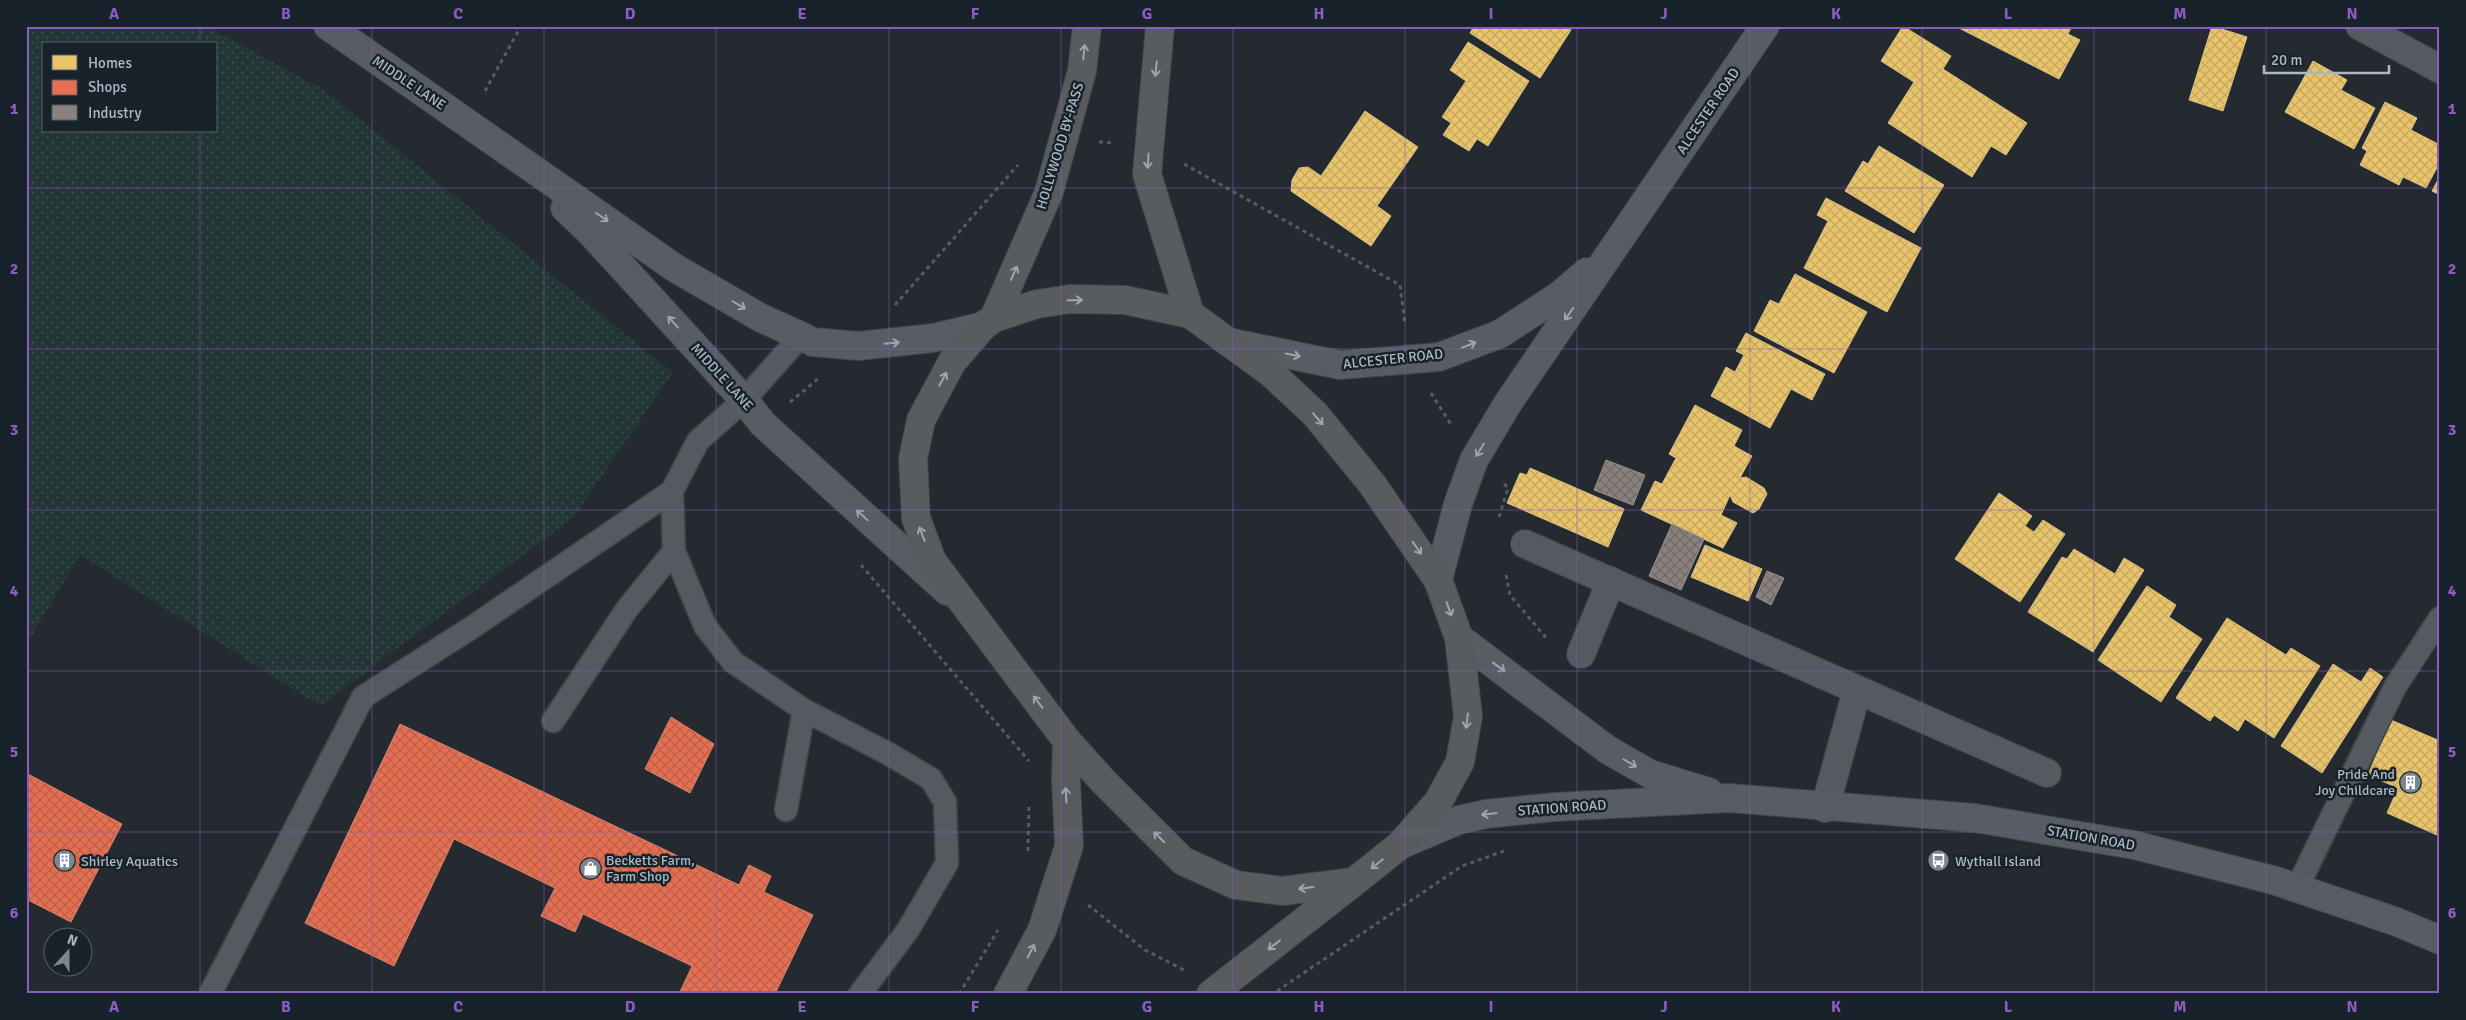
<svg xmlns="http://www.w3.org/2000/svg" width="2466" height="1020" font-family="Signika,sans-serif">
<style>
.grass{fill:url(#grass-dots);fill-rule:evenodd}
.homes{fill:url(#homes-cross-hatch);stroke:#d7c085}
.shops{fill:url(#shops-cross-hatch);stroke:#d58573}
.industry{fill:url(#industry-cross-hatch);stroke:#949291}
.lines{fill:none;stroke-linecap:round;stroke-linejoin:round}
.lane-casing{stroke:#404449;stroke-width:25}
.street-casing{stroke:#404449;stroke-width:30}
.secondary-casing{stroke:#404449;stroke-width:30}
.highway-casing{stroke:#40464c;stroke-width:30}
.path{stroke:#565d62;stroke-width:3;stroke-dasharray:4 4;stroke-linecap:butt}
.lane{stroke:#545a5f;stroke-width:22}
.street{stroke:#545a5f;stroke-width:28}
.secondary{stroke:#585d64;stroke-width:28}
.highway{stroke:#595c5f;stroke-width:28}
.oneway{stroke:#9ba6af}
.oneway2{stroke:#9ba6b0}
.grid{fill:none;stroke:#8c5dc0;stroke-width:1;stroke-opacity:0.55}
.labels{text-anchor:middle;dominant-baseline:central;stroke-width:5;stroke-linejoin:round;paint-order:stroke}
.street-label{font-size:14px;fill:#acb8c3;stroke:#18222a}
.poi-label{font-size:14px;fill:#acb8c3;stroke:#18222a;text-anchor:start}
.neatline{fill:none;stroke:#8c5dc0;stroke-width:2}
.grid-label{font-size:16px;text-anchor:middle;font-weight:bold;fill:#8c5dc0}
</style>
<defs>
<pattern id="grass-dots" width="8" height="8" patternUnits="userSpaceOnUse" patternTransform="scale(1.25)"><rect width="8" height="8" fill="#223636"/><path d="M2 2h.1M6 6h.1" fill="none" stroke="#3f5151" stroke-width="1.8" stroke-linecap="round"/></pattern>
<pattern id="homes-cross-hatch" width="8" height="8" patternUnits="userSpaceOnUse" patternTransform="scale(1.25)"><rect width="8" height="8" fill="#e9c46a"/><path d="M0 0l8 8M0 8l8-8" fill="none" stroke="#c5a860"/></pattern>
<pattern id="shops-cross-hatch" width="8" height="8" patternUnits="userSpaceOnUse" patternTransform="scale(1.25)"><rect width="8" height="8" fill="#e76f51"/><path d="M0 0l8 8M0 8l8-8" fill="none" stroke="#ba614b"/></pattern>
<pattern id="industry-cross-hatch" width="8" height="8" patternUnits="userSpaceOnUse" patternTransform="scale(1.25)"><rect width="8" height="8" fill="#8a817c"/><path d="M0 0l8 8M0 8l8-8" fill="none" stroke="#706b68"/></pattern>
</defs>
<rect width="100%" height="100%" fill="#242a30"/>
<path class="grass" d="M26 26H206L324 90 673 373 572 519 320 706 80 555 26 645ZM44 44H216V131H44Z"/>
<path class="homes" d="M1474 26H1565L1571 30 1540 78 1470 33Z
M1903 26 1951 56 1943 69 2027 123 2006 155 1991 146 1972 177 1888 123 1914 82 1881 61Z
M1955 26H2072L2068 34 2080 40 2059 79Z
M2212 26 2247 37 2223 111 2189 100Z
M1468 42 1529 81 1488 146 1477 139 1469 151 1443 135 1451 123 1442 117 1466 81 1450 70Z
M2313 61 2347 80 2341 90 2375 108 2354 149 2285 112Z
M2385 102 2417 118 2411 130 2440 145V162L2426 188 2403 177 2399 185 2360 165 2367 151 2362 148Z
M1365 111 1418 147 1377 206 1391 216 1371 246 1291 191 1292 180 1299 168 1308 167 1321 176Z
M1879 146 1944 185 1914 233 1845 191 1863 161 1868 164Z
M2440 176V195L2432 191Z
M1826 198 1921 248 1887 312 1804 268 1828 221 1817 215Z
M1795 274 1867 312 1834 373 1754 331 1770 300 1779 304Z
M1746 333 1825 374 1812 400 1791 389 1770 428 1711 396 1726 367 1735 372 1744 355 1736 351Z
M1695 405 1742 430 1734 446 1752 456 1740 478 1746 477 1764 488 1767 494 1759 509 1753 513 1733 502 1730 495 1721 515 1737 523 1723 548 1641 510 1655 481 1662 484 1676 458 1669 454Z
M1530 468 1624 509 1608 547 1507 503 1520 473 1527 475Z
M1999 493 2032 516 2025 526 2034 532 2043 520 2065 534 2020 602 1955 559Z
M1705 545 1762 569 1748 601 1691 577Z
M2074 549 2115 574 2124 558 2144 570 2093 652 2028 612 2062 557 2067 559Z
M2147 586 2176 605 2169 617 2202 639 2161 702 2098 660Z
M2227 618 2286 655 2291 648 2320 666 2274 738 2245 719 2238 731 2214 715 2210 721 2176 698Z
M2333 664 2361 682 2370 668 2383 677 2322 773 2281 746Z
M2391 720 2440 741V829L2437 835 2387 813 2398 788 2368 775Z"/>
<path class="shops" d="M671 717 714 744 690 793 645 769Z
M400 724 739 885 749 865 771 876 764 892 813 915 775 994H679L692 966 583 914 575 932 541 916 555 888 454 839 394 966 305 923Z
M26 773 122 824 71 922 26 899Z"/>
<path class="industry" d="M1606 460 1645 475 1633 505 1594 490Z
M1672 524 1704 539 1681 590 1649 576Z
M1767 571 1784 578 1771 605 1756 597Z"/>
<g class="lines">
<defs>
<path id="lane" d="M801 336 744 400 698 441 672 491 674 551 705 626 733 662 804 710 889 754 931 779 945 802 947 863 908 930 860 994
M553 721 627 609 674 551
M786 810 804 710
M2297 888 2395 687 2440 618
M210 994 363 697 471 628 672 491"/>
<path id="street" d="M2360 26 2440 69
M1525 544 2047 773
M1581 654 1611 581
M1825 808 1857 690"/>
<path id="secondary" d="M328 26 675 268 761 318 801 336 813 342 858 346 933 338 983 326
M565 208 592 234 744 400 763 424 947 591
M1228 342 1340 365 1439 357 1500 334 1560 295 1587 272
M1438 580 1458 504 1474 460 1508 403 1765 26
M1459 638 1608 750 1650 774 1709 792
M1400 845 1459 820 1486 814 1555 807 1729 798 1975 818 2134 845 2273 880 2397 922 2440 940"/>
<path id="highway" d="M1160 26 1147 174 1190 314
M994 318 1049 192 1082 71 1087 26
M1008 994 1042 930 1069 846 1066 781 1067 741
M1211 994 1354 882 1400 845 1438 802 1460 762 1468 716 1459 638 1438 580 1372 484 1315 414 1271 373 1190 314 1125 300 1070 299 1037 304 994 318 983 326 952 362 921 420 913 459 916 518 932 561 1067 741 1104 782 1183 861 1236 885 1282 891 1354 882"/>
</defs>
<use href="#lane" class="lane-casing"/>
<use href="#street" class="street-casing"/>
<use href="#secondary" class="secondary-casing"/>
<use href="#highway" class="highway-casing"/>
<path class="path" d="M485 91 521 26
M1099 142 1113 143
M1184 164 1400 285 1405 324
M895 305 1018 165
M1431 393 1452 426
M790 402 818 379
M1499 517 1508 488 1504 484
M861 565 1029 761
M1506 575 1510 595 1547 639
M1028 851 1029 805
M1088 905 1145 950 1184 970
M1277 991 1462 866 1507 850
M959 994 998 930"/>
<use href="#lane" class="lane"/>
<use href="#street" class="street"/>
<use href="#secondary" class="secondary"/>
<use href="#highway" class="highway"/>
</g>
<defs><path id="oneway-shaft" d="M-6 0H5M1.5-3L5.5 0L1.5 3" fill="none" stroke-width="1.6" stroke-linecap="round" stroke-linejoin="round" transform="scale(1.25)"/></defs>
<g class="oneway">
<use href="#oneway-shaft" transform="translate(1084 52) rotate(-84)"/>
<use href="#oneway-shaft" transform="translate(1156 69) rotate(96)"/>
<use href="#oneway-shaft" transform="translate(1148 161) rotate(94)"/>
<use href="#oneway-shaft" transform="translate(1014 273) rotate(-66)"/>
<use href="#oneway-shaft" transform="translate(1075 300) rotate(-1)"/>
<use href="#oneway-shaft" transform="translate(943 379) rotate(-61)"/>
<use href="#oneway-shaft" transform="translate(1318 419) rotate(49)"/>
<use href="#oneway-shaft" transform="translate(922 534) rotate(-111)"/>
<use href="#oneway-shaft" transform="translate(1417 548) rotate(55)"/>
<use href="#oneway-shaft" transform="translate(1449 609) rotate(70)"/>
<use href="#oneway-shaft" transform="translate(1038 702) rotate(-127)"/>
<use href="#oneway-shaft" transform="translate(1467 721) rotate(97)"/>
<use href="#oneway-shaft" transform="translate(1066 795) rotate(-93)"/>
<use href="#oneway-shaft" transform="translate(1159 837) rotate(-135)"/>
<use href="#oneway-shaft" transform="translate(1377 864) rotate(141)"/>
<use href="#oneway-shaft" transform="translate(1306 888) rotate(173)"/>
<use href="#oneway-shaft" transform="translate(1274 945) rotate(142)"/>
<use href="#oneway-shaft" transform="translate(1031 951) rotate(-62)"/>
</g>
<g class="oneway2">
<use href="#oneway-shaft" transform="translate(602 217) rotate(35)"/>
<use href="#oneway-shaft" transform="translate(739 305) rotate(30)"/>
<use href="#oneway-shaft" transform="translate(1569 314) rotate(125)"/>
<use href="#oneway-shaft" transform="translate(673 322) rotate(-132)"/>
<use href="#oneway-shaft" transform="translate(892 343) rotate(-6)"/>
<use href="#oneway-shaft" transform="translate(1469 345) rotate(-21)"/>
<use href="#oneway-shaft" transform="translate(1293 355) rotate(12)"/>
<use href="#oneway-shaft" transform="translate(1480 450) rotate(121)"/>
<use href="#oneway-shaft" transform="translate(862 515) rotate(-137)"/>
<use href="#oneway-shaft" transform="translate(1499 667) rotate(36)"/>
<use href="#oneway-shaft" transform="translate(1630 763) rotate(30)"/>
<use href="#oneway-shaft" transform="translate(1489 814) rotate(173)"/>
</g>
<path class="grid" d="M200 26V44M372 26V994M544 26V994M716 26V994M889 26V994M1061 26V994M1233 26V994M1405 26V994M1577 26V994M1750 26V994M1922 26V994M2094 26V994M2266 26V994M200 131V994M26 188H2440M26 349H2440M26 510H2440M26 671H2440M26 832H2440"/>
<defs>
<symbol id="building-disc" viewBox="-11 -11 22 22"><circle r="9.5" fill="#7c8690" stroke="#18222a"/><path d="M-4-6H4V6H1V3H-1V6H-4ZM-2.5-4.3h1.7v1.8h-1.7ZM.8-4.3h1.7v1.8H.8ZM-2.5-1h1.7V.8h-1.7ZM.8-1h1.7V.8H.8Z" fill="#fff"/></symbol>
<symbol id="bus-disc" viewBox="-11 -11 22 22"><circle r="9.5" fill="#7c8690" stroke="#18222a"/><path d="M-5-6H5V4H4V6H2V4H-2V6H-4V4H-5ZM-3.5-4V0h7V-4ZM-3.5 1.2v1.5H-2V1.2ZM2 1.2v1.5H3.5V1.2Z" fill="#fff"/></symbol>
<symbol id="shop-disc" viewBox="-11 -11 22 22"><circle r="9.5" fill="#7c8690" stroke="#18222a"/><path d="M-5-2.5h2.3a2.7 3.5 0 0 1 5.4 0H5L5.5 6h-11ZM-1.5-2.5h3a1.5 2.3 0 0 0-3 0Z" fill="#fff"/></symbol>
</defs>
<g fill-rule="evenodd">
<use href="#building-disc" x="2398" y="770" width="25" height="25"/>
<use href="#building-disc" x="52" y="848" width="25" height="25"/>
<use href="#bus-disc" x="1926" y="848" width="25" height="25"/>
<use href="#shop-disc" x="578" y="856" width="25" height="25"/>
</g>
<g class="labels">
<g class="street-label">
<text transform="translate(409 83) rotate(34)">MIDDLE LANE</text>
<text transform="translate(1708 111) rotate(-56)">ALCESTER ROAD</text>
<text transform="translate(1060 146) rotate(-73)">HOLLYWOOD BY-PASS</text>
<text transform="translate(1393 359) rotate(-6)">ALCESTER ROAD</text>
<text transform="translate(722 377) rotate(48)">MIDDLE LANE</text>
<text transform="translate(1562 808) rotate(-4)">STATION ROAD</text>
<text transform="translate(2091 838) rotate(10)">STATION ROAD</text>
</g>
<g class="poi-label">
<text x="2395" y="774" text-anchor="end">Pride And<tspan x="2395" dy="16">Joy Childcare</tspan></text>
<text x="606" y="860">Becketts Farm,<tspan x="606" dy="16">Farm Shop</tspan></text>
<text x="81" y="861">Shirley Aquatics</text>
<text x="1955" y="861">Wythall Island</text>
</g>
</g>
<rect width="2466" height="1020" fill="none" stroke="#18222a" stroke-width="55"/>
<rect x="42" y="42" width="175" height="90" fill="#18222a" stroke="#535e67"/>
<rect x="52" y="55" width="25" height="15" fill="#e9c46a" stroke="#535e67"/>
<text x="88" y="68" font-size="15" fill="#acb8c3">Homes</text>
<rect x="52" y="80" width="25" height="15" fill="#e76f51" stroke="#535e67"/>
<text x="88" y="92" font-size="15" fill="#acb8c3">Shops</text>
<rect x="52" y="105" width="25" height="15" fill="#8a817c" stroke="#535e67"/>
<text x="88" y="118" font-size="15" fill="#acb8c3">Industry</text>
<g transform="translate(68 952) rotate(21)"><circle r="24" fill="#18222a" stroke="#535e67"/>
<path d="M0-4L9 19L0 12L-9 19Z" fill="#7c8690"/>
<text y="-8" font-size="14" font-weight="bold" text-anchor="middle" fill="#acb8c3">N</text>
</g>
<path d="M2264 65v8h125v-8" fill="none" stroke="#acb8c3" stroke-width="2.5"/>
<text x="2271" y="65" font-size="15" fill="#acb8c3" stroke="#18222a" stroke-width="4" paint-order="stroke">20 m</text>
<rect x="28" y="28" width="2410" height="964" class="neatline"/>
<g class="grid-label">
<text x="114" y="19">A</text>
<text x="286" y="19">B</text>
<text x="458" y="19">C</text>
<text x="630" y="19">D</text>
<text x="802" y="19">E</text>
<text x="975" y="19">F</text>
<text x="1147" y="19">G</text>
<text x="1319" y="19">H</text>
<text x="1491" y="19">I</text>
<text x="1664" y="19">J</text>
<text x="1836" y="19">K</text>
<text x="2008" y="19">L</text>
<text x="2180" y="19">M</text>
<text x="2352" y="19">N</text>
<text x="14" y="114">1</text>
<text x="2452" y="114">1</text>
<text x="14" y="274">2</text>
<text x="2452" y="274">2</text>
<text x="14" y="435">3</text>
<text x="2452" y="435">3</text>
<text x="14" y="596">4</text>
<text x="2452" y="596">4</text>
<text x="14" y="757">5</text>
<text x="2452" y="757">5</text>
<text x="14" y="918">6</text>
<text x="2452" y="918">6</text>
<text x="114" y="1012">A</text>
<text x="286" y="1012">B</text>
<text x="458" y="1012">C</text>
<text x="630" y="1012">D</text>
<text x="802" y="1012">E</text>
<text x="975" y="1012">F</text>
<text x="1147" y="1012">G</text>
<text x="1319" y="1012">H</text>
<text x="1491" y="1012">I</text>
<text x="1664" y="1012">J</text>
<text x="1836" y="1012">K</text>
<text x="2008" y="1012">L</text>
<text x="2180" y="1012">M</text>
<text x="2352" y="1012">N</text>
</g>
</svg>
